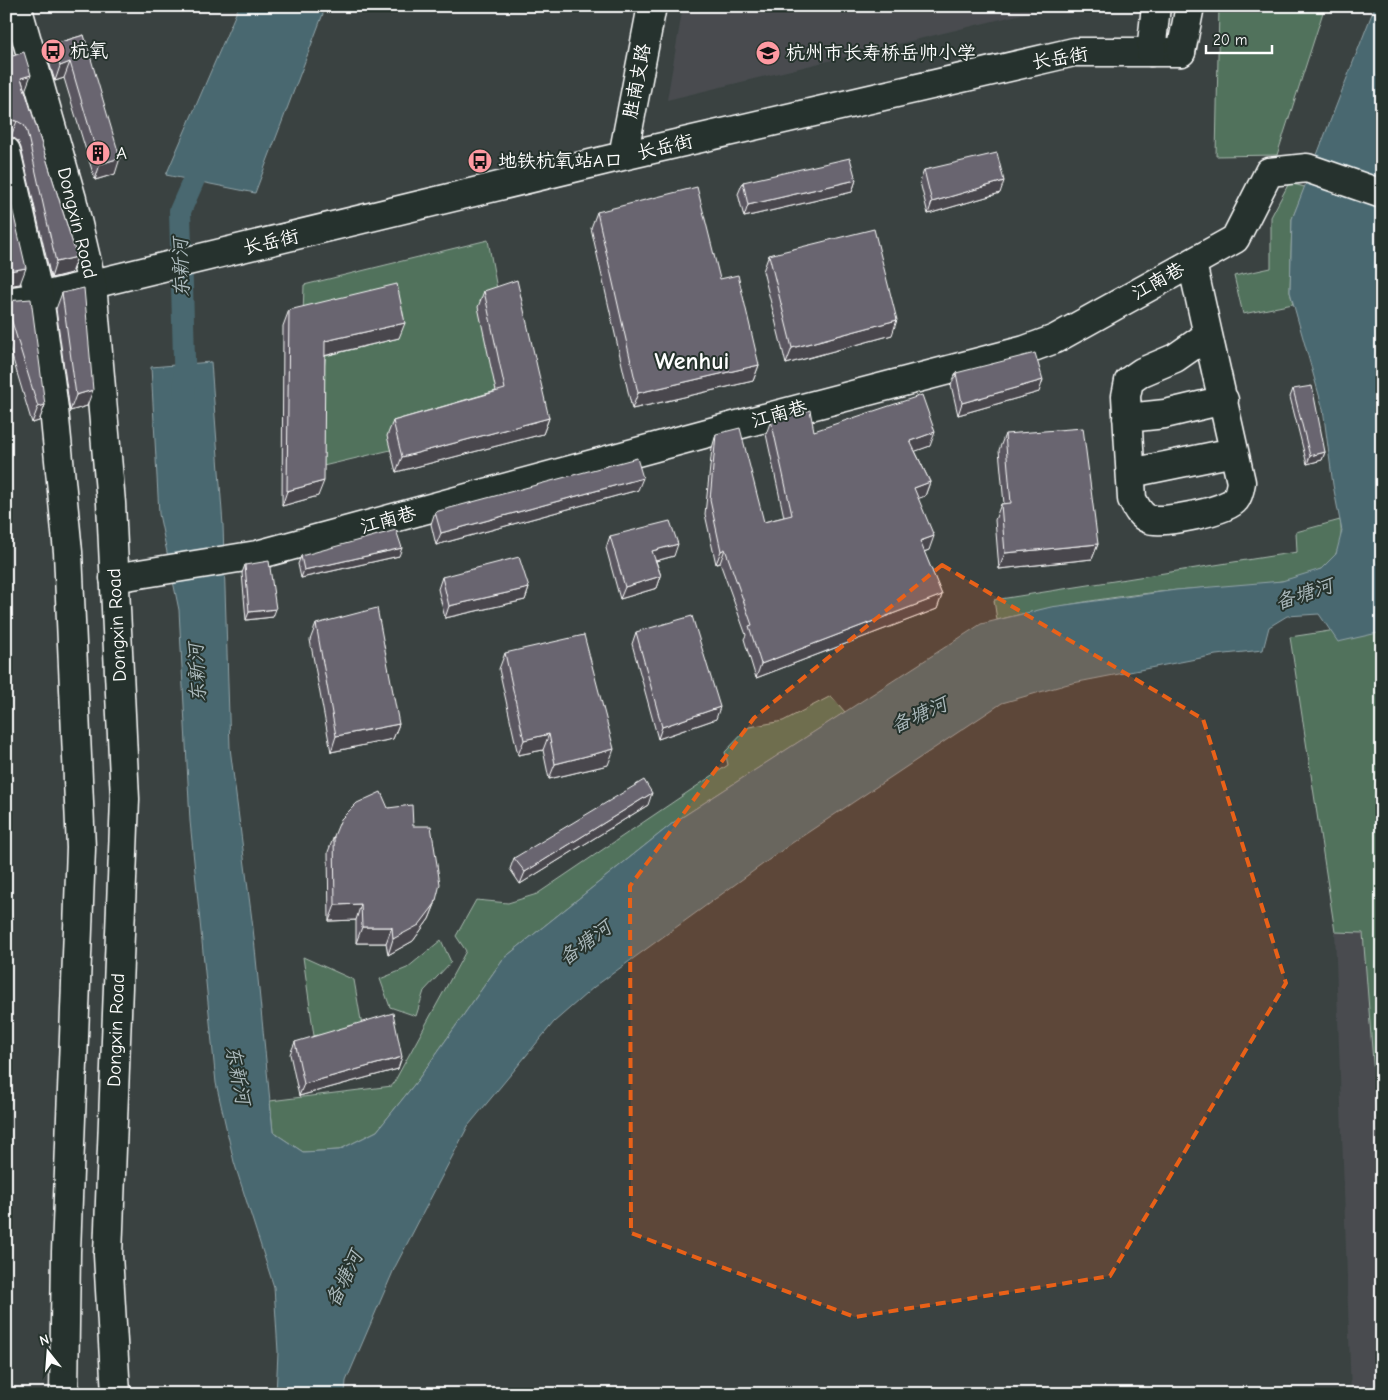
<svg xmlns="http://www.w3.org/2000/svg" width="1388" height="1400" font-family="'Comic Neue','LXGW WenKai TC',sans-serif">
<style>
.built{fill:#484c4f}
.green{fill:#51725c;stroke:#a8b8ae}
.water{fill:#49686f;stroke:#92a4a9}
.lines{fill:none;stroke-linecap:round;stroke-linejoin:round}
.canal{stroke:#49686f;stroke-width:22}
.minor-casing{stroke:#fff;stroke-width:31}
.major-casing{stroke:#fff;stroke-width:31}
.minor{stroke:#26332d;stroke-width:28}
.major{stroke:#26332d;stroke-width:28}
.wall{fill:#5a5760;stroke:#fff}
.shaded-wall{fill:#4a474e;stroke:#fff}
.building{fill:#696570;stroke:#fff}
.marked{fill:#e96118;fill-opacity:0.2;stroke:#e96118;stroke-width:4;stroke-dasharray:10 6;stroke-linejoin:round}
.labels{text-anchor:middle;dominant-baseline:central;stroke-width:4;stroke-linejoin:round;paint-order:stroke}
.poi-label{font-size:19px;fill:#fff;stroke:#26332d;text-anchor:start}
.street-label{font-size:19px;fill:#fff;stroke:#26332d}
.water-label{font-size:20px;font-style:italic;fill:#adbbbe;stroke:#26332d}
.district-label{font-size:24px;font-weight:bold;fill:#fff;stroke:#26332d}
</style>
<rect width="100%" height="100%" fill="#3a4241"/>
<filter id="ink" filterUnits="userSpaceOnUse"><feTurbulence type="fractalNoise" baseFrequency=".02" numOctaves="2"/><feDisplacementMap in="SourceGraphic" scale="10" xChannelSelector="R" yChannelSelector="G"/><feConvolveMatrix kernelMatrix="1 2 1 2 8 2 1 2 1" color-interpolation-filters="sRGB"/></filter>
<g filter="url(#ink)">
<path class="built" d="M683 6H1055L667 100Z
M1382 623V1394H1351L1335 932 1290 637Z"/>
<path class="green" d="M1219 6H1325L1277 155 1216 156Z
M1289 183 1305 187 1292 219 1290 292 1293 304 1243 314 1234 276 1271 268V217Z
M488 240 521 419 298 472 304 285Z
M1340 520C1344 538 1338 560 1321 569 1290 587 1215 586 1178 590 1117 596 1056 605 997 620L994 600 1297 552 1296 532Z
M1382 623V1177L1363 933 1335 932 1290 637Z
M831 696 845 712 673 823 503 959 417 1081 377 1131 339 1150 303 1152 273 1132 270 1101 392 1086 466 951 456 936 476 900 508 903 537 894 728 765 725 752 749 727 783 721Z
M441 940 451 962 424 991 416 1016 390 1007 380 979 407 968Z
M303 957 354 980 362 1026 314 1036Z"/>
<path class="water" d="M239 6H326L255 193 166 175Z
M1375 6H1382V196C1371 227 1375 257 1382 289V632L1338 642 1319 614 1287 616 1269 627 1263 650 1216 655 1068 684 1002 703 792 843 594 987 554 1022 468 1126 395 1267 346 1381 345 1394H276L278 1352 274 1287 234 1162 216 1083 190 821 179 610 159 514 151 367 211 362 223 525 230 748 253 928 273 1132 303 1152 339 1150 377 1131 417 1081 503 959 673 823 981 624 1051 607 1176 590 1282 581 1321 569 1336 554 1342 531 1333 485 1323 409 1290 292 1292 219Z"/>
<g class="lines">
<path class="canal" d="M185 395 180 211 206 152"/>
<defs>
<path id="minor" d="M623 156 652 6
M1192 263 1208 335 1175 358 1142 372 1129 381 1126 396 1132 499C1136 507 1140 516 1149 519 1161 524 1227 511 1235 500 1239 495 1240 488 1241 482L1208 335
M6 302 39 297 623 156 1074 52H1181
M1127 418 1165 414 1224 400
M1131 473 1234 452
M114 578 257 555 711 432 1025 350 1055 339 1235 239 1269 172 1307 168 1382 194"/>
<path id="major" d="M17 6 72 199 92 284 111 503 125 799 108 1255 116 1394
M1151 52 1156 6
M1181 52 1190 6
M6 151 39 297 54 409 68 552 81 848 66 1252 64 1394"/>
</defs>
<use href="#minor" class="minor-casing"/>
<use href="#major" class="major-casing"/>
<use href="#minor" class="minor"/>
<use href="#major" class="major"/>
</g>
<path class="wall" d="M84 35 115 174 95 180 64 78 55 81 48 59 54 44Z
M13 56 25 91 77 257 71 273 51 278 21 148 18 141 11 136Z
M924 170 1000 193 928 214 920 182Z
M856 180 852 192 744 217 738 194 743 182Z
M597 212 720 279 759 365 753 381 632 409 591 228Z
M769 255 892 335 786 364 763 271Z
M484 291 549 418 543 434 396 472 387 436 393 421 496 391 478 307Z
M62 293 87 406 70 411 56 309Z
M6 301 45 405 39 421 32 423 6 336Z
M289 310 399 338 325 356 318 496 282 506 283 326Z
M956 373 1039 392 958 415 951 385Z
M1293 389 1325 452 1322 460 1307 464 1290 397Z
M771 420 814 431 930 446 915 451 930 482 925 496 918 498 929 550 924 552 942 595 937 609 756 678 744 639 746 635 720 563 716 564 705 514 712 448 716 434 764 522 784 517 766 434Z
M1005 434 1098 544 1092 559 999 569 995 520 1001 504H1004L999 450Z
M638 490 436 545 431 524 435 512Z
M610 536 674 556 656 561 661 576 657 588 620 599 606 548Z
M301 556H399L301 578 298 564Z
M245 565 273 617 246 620 242 573Z
M442 577 529 588 525 600 445 618 438 589Z
M316 624 399 724 393 739 331 752 310 640Z
M636 632 716 719 658 739 632 644Z
M505 653 608 765 549 779 543 750 518 755 499 669Z
M648 805 520 884 510 869 514 858Z
M388 808 413 826 435 904 429 919 413 941 388 955 386 943H356V920L329 921 328 852 334 836Z
M295 1042 398 1069 299 1096 290 1054Z"/>
<path class="shaded-wall" d="M70 62 64 78 55 81 60 66Z
M31 75 25 91 21 78Z
M8 120 17 121 11 136H6V121Z
M120 158 115 174 95 180 100 164Z
M856 180 852 192 744 217 748 205Z
M1004 181 1000 193 928 214 932 202Z
M77 257 71 273 51 278 56 262Z
M26 268 20 284 6 286V273L9 271Z
M897 320 892 335 786 364 792 348Z
M405 323 399 338 319 357 325 341Z
M759 365 753 381 632 409 638 393Z
M1043 380 1039 392 958 415 962 403Z
M93 390 87 406 70 411 76 395Z
M45 405 39 421 32 423 38 407Z
M549 418 543 434 396 472 402 457Z
M935 432 930 446 905 455 910 441Z
M1325 452 1322 460 1307 464 1310 456Z
M643 478 638 490 436 545 441 533Z
M324 481 318 496 282 506 287 491Z
M930 482 925 496 909 502 914 488Z
M934 536 929 550 915 555 920 541Z
M678 544 674 556 648 563 652 551Z
M1098 544 1092 559 999 569 1005 553Z
M402 548 399 556 301 578 304 570Z
M725 549 720 563 716 564 721 551Z
M661 576 657 588 620 599 625 587Z
M529 588 525 600 445 618 449 606Z
M942 595 937 609 756 678 761 664Z
M276 609 273 617 246 620 249 612Z
M720 707 716 719 658 739 662 727Z
M399 724 393 739 331 752 336 736Z
M549 734 543 750 518 755 524 740Z
M614 749 608 765 549 779 555 764Z
M652 793 648 805 520 884 525 872Z
M361 904 356 920 329 921 335 905Z
M435 904 429 919 413 941 388 955 393 939Z
M362 927H392L386 943H356Z
M402 1057 398 1069 299 1096 304 1084Z"/>
<path class="building" d="M84 35 120 158 100 164 70 62 60 66 54 44Z
M6 36 13 56 24 52 31 75 21 78 77 257 56 262 27 132 24 125 17 121 8 120 6 121Z
M997 153 1004 181 932 202 924 170Z
M850 158 856 180 748 205 743 182Z
M6 182 26 268 9 271 6 273Z
M697 187 720 279 738 275 759 365 638 393 597 212Z
M874 229 897 320 792 348 769 255Z
M517 280 549 418 402 457 393 421 505 389 484 291Z
M397 284 405 323 325 341 324 481 287 491 289 310Z
M84 288 93 390 76 395 62 293Z
M31 299 45 405 38 407 6 302V301Z
M1035 353 1043 380 962 403 956 373Z
M1312 386 1325 452 1310 456 1293 389Z
M922 395 935 432 910 441 930 482 914 488 934 536 920 541 942 595 761 664 749 626 752 625 725 549 721 551 710 500 716 434 740 428 764 522 792 515 771 420 810 410 814 431Z
M1083 428 1098 544 1005 553 1001 504 1011 503 1005 434Z
M637 458 643 478 441 533 435 512Z
M670 521 678 544 652 551 661 576 625 587 610 536Z
M396 530 402 548 304 570 301 556Z
M519 557 529 588 449 606 442 577Z
M269 561 276 609 249 612 245 565Z
M377 608 399 724 336 736 316 624Z
M692 616 720 707 662 727 636 632Z
M584 635 614 749 555 764 549 734 524 740 505 653Z
M644 780 652 793 525 872 514 858Z
M381 792 388 808 412 805 413 826H431L440 884 435 904 419 925 393 939 392 927H362L361 904 335 905 334 836 341 819 357 803Z
M393 1013 402 1057 304 1084 295 1042Z"/>
</g>
<path class="marked" d="M942 565 1203 719 1286 983 1110 1276 855 1317 631 1233 630 886 754 718Z"/>
<defs>
<symbol id="bus-disc" viewBox="-11 -11 22 22"><circle r="9.5" fill="#ff9aa2" stroke="#26332d"/><path d="M-5-6H5V4H4V6H2V4H-2V6H-4V4H-5ZM-3.5-4V0h7V-4ZM-3.5 1.2v1.5H-2V1.2ZM2 1.2v1.5H3.5V1.2Z" fill="#111"/></symbol>
<symbol id="school-disc" viewBox="-11 -11 22 22"><circle r="9.5" fill="#ff9aa2" stroke="#26332d"/><path d="M0-5L7-2L0 1L-7-2ZM-4 1L0 2.5L4 1V4Q0 6-4 4Z" fill="#111"/></symbol>
<symbol id="building-disc" viewBox="-11 -11 22 22"><circle r="9.5" fill="#ff9aa2" stroke="#26332d"/><path d="M-4-6H4V6H1V3H-1V6H-4ZM-2.5-4.3h1.7v1.8h-1.7ZM.8-4.3h1.7v1.8H.8ZM-2.5-1h1.7V.8h-1.7ZM.8-1h1.7V.8H.8Z" fill="#111"/></symbol>
</defs>
<g fill-rule="evenodd">
<use href="#bus-disc" x="39" y="37" width="28" height="28"/>
<use href="#school-disc" x="754" y="39" width="28" height="28"/>
<use href="#building-disc" x="84" y="139" width="28" height="28"/>
<use href="#bus-disc" x="466" y="147" width="28" height="28"/>
</g>
<g class="labels">
<g class="poi-label">
<text x="70" y="51">杭氧</text>
<text x="786" y="53">杭州市长寿桥岳帅小学</text>
<text x="116" y="153">A</text>
<text x="498" y="161">地铁杭氧站A口</text>
</g>
<g class="street-label">
<text transform="translate(1060 58) rotate(-9)">长岳街</text>
<text transform="translate(637 81) rotate(-79)">胜南支路</text>
<text transform="translate(665 147) rotate(-13)">长岳街</text>
<text transform="translate(77 223) rotate(76)">Dongxin Road</text>
<text transform="translate(271 242) rotate(-13)">长岳街</text>
<text transform="translate(1158 281) rotate(-29)">江南巷</text>
<text transform="translate(779 414) rotate(-15)">江南巷</text>
<text transform="translate(388 520) rotate(-15)">江南巷</text>
<text transform="translate(117 625) rotate(-93)">Dongxin Road</text>
<text transform="translate(116 1030) rotate(-88)">Dongxin Road</text>
</g>
<g class="water-label">
<text transform="translate(181 268) rotate(-92)">东新河</text>
<text transform="translate(1304 594) rotate(-18)">备塘河</text>
<text transform="translate(197 673) rotate(-93)">东新河</text>
<text transform="translate(919 715) rotate(-24)">备塘河</text>
<text transform="translate(585 943) rotate(-37)">备塘河</text>
<text transform="translate(238 1075) rotate(79)">东新河</text>
<text transform="translate(344 1279) rotate(-64)">备塘河</text>
</g>
<g class="district-label">
<text x="692" y="361">Wenhui</text>
</g>
</g>
<rect width="1388" height="1400" fill="none" stroke="#26332d" stroke-width="25"/>
<rect x="12" y="12" width="1363" height="1375" fill="none" stroke="#fff" stroke-width="2" filter="url(#ink)"/>
<g transform="translate(48 1352) rotate(343)" stroke="#26332d" stroke-width="4" paint-order="stroke">
<path d="M0-4L9 19L0 12L-9 19Z" fill="#ffffff"/>
<text y="-8" font-size="14" font-weight="bold" text-anchor="middle" fill="#ffffff">N</text>
</g>
<path d="M1206 45v8h66v-8" fill="none" stroke="#ffffff" stroke-width="2.5"/>
<text x="1213" y="45" font-size="15" fill="#ffffff" stroke="#26332d" stroke-width="4" paint-order="stroke">20 m</text>
</svg>
